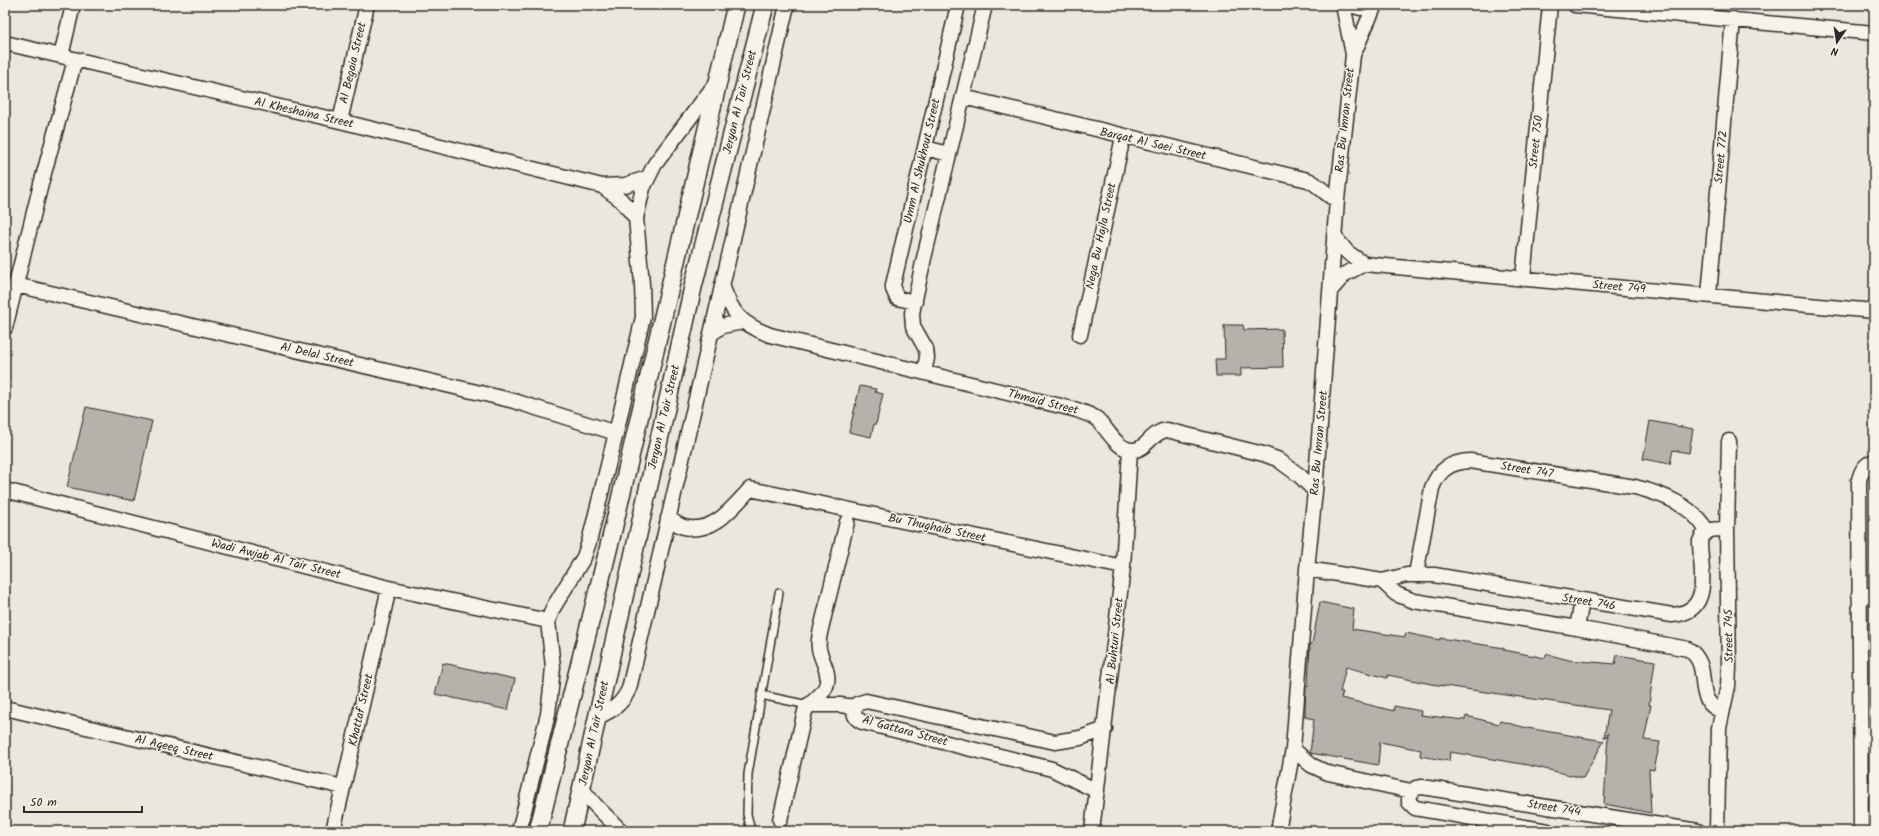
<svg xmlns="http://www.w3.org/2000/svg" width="1879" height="836" font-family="Kalam,sans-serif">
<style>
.building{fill:#b5b2ab;stroke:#2b2b2b}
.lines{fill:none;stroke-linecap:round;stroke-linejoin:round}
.service-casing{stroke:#2b2b2b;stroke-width:10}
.minor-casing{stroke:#2b2b2b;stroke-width:17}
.tertiary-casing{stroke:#2b2b2b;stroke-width:20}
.service{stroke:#f7f3e8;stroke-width:7}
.minor{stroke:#f7f3e8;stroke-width:14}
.tertiary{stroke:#f7f3e8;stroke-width:17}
.labels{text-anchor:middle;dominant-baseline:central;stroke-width:3;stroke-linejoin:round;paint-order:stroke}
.street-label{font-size:12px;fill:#2b2b2b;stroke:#f7f3e8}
</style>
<rect width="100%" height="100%" fill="#ebe7dd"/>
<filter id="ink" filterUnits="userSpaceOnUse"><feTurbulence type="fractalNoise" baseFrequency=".025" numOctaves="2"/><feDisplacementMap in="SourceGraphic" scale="8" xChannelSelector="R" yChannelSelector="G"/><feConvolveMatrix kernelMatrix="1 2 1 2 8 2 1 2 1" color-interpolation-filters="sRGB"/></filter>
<g filter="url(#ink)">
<path class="building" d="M1224 325H1243L1244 330 1282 329 1283 367 1241 368V376H1216L1215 359H1225Z
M860 386 876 389 875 392 883 394 876 424H874L871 437 849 432Z
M86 407 152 421 134 501 67 487Z
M1650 421 1693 429 1689 453 1673 450 1670 464 1643 459Z
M1320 602 1354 609 1352 629 1405 637 1406 633 1440 640V638L1504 648V650L1545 658 1546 654 1569 660 1615 664 1617 655 1655 661 1649 705H1651L1644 740 1660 742 1654 770 1649 769 1651 813 1604 804 1608 733 1606 737H1604L1609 710 1431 684 1388 675 1387 678 1346 667 1340 692H1343L1341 698 1394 711V706L1421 711 1420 715 1465 720 1466 716 1499 724 1500 721 1527 728 1604 741 1583 778 1528 765 1450 752 1449 761 1420 756 1421 750 1380 742 1378 765 1310 753 1314 719 1305 717V707L1306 686H1308L1310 644H1312Z
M443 663 515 679 508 710 435 694Z"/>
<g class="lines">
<defs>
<path id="service" d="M761 695 808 705
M751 831 747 814 748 774 779 593"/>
<path id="minor" d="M1343 5 1353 54
M1350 5 1361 8 1375 5
M1575 5 1874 33
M5 43 340 121 602 186 625 185 647 178
M61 56 73 5
M963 97 1308 180C1320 185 1326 196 1337 200
M340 121 367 5
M925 148 949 154
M602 186 621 200 636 218
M1334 236 1347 252 1364 264 1874 311
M1523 278 1550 5
M16 285 485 394 514 401 616 433
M722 285C732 314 741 324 770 335L1077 410C1084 413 1092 415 1097 419 1108 429 1117 451 1134 450 1147 449 1151 432 1167 430L1263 454 1277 459 1299 475 1315 491
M1331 290 1345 274 1364 264
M1709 295 1733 19
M915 302 897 298 893 289V285L958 5
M5 328 41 184 75 60
M711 334 722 326 743 322
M1080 335 1123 137
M924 372 927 358 926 349 913 326 912 313 924 258 985 5
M5 490 389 588 548 621
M668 518C673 521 679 526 684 527 713 535 733 507 750 489L1123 567
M1307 569 1382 581 1407 575H1434L1672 615C1714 612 1700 570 1700 541 1705 528 1715 529 1727 529
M1416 574 1432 488C1439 469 1451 462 1470 461L1635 487C1663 494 1692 505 1707 531
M1382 581 1396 594 1414 601 1577 628 1688 649C1715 667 1690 700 1722 711
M1859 594 1874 596
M1577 628 1582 601
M808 705H840L855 707
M5 708 343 787
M597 717C612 711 622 704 629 689L787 5
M1293 749 1311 765 1328 773 1411 791
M1861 788 1874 789
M582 789 595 805 621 831
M1097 791 1052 769 862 722C854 718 852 712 857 704L866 701 1055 742 1080 738 1105 729
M780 820 805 711C810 702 819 698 824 690 833 676 822 663 819 649 818 643 819 638 820 633L847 522
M333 831 389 588
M519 831 548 714 551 688 553 667 548 621 553 608 584 557 589 542 616 433 643 317 642 284 636 218 643 188 655 164 717 82
M1092 831 1123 567 1130 450
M1278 831 1293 749 1307 569 1315 491 1337 200 1353 55 1375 5
M1548 831 1415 808 1409 802V795L1416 788 1422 787 1698 831
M1717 831 1719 728 1728 686 1729 669 1727 529 1729 441
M1861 831 1859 480C1861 471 1865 464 1874 461"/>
<path id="tertiary" d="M538 831 612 534 736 5
M572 831 693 287 765 5"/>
</defs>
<use href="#service" class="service-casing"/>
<use href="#minor" class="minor-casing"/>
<use href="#tertiary" class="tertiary-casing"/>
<use href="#service" class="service"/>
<use href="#minor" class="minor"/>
<use href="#tertiary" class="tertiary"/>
</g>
</g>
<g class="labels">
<g class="street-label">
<text transform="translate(353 63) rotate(-77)">Al Begaia Street</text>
<text transform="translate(740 102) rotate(-76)">Jeryan Al Tair Street</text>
<text transform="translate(304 113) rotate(13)">Al Kheshaina Street</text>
<text transform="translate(1345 120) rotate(-84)">Ras Bu Imran Street</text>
<text transform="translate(1536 142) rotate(-84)">Street 750</text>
<text transform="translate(1153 144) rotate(13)">Barqat Al Saei Street</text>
<text transform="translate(1721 157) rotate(-85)">Street 772</text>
<text transform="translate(922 161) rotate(-77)">Umm Al Shukhout Street</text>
<text transform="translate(1101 236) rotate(-78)">Nega Bu Hajla Street</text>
<text transform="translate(1619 287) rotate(5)">Street 749</text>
<text transform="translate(317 355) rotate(13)">Al Delal Street</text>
<text transform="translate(1043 402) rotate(14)">Thmaid Street</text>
<text transform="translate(664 417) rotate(-77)">Jeryan Al Tair Street</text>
<text transform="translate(1319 443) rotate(-85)">Ras Bu Imran Street</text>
<text transform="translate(1527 470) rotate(9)">Street 747</text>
<text transform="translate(937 528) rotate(12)">Bu Thughaib Street</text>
<text transform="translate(276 559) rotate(14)">Wadi Awjab Al Tair Street</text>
<text transform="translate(1589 602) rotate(9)">Street 746</text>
<text transform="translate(1729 636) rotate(-91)">Street 745</text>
<text transform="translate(1115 641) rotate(-84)">Al Buhturi Street</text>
<text transform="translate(361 710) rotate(-77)">Khattaf Street</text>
<text transform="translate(905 731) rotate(15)">Al Gattara Street</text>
<text transform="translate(594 733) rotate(-78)">Jeryan Al Tair Street</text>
<text transform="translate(174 748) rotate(13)">Al Aqeeq Street</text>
<text transform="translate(1554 808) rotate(9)">Street 744</text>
</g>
</g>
<rect width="1879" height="836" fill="none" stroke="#f7f3e8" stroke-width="20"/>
<rect x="10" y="10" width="1859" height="816" fill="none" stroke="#2b2b2b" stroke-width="1.5" filter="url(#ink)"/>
<g transform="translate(1837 42) rotate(193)" stroke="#f7f3e8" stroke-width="3" paint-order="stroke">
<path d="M0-3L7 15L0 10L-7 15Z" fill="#2b2b2b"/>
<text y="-6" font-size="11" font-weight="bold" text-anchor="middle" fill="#2b2b2b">N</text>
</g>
<path d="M24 806v6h118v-6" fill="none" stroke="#2b2b2b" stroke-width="2"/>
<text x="30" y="806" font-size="12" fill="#2b2b2b" stroke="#f7f3e8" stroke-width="3" paint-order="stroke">50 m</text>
</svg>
